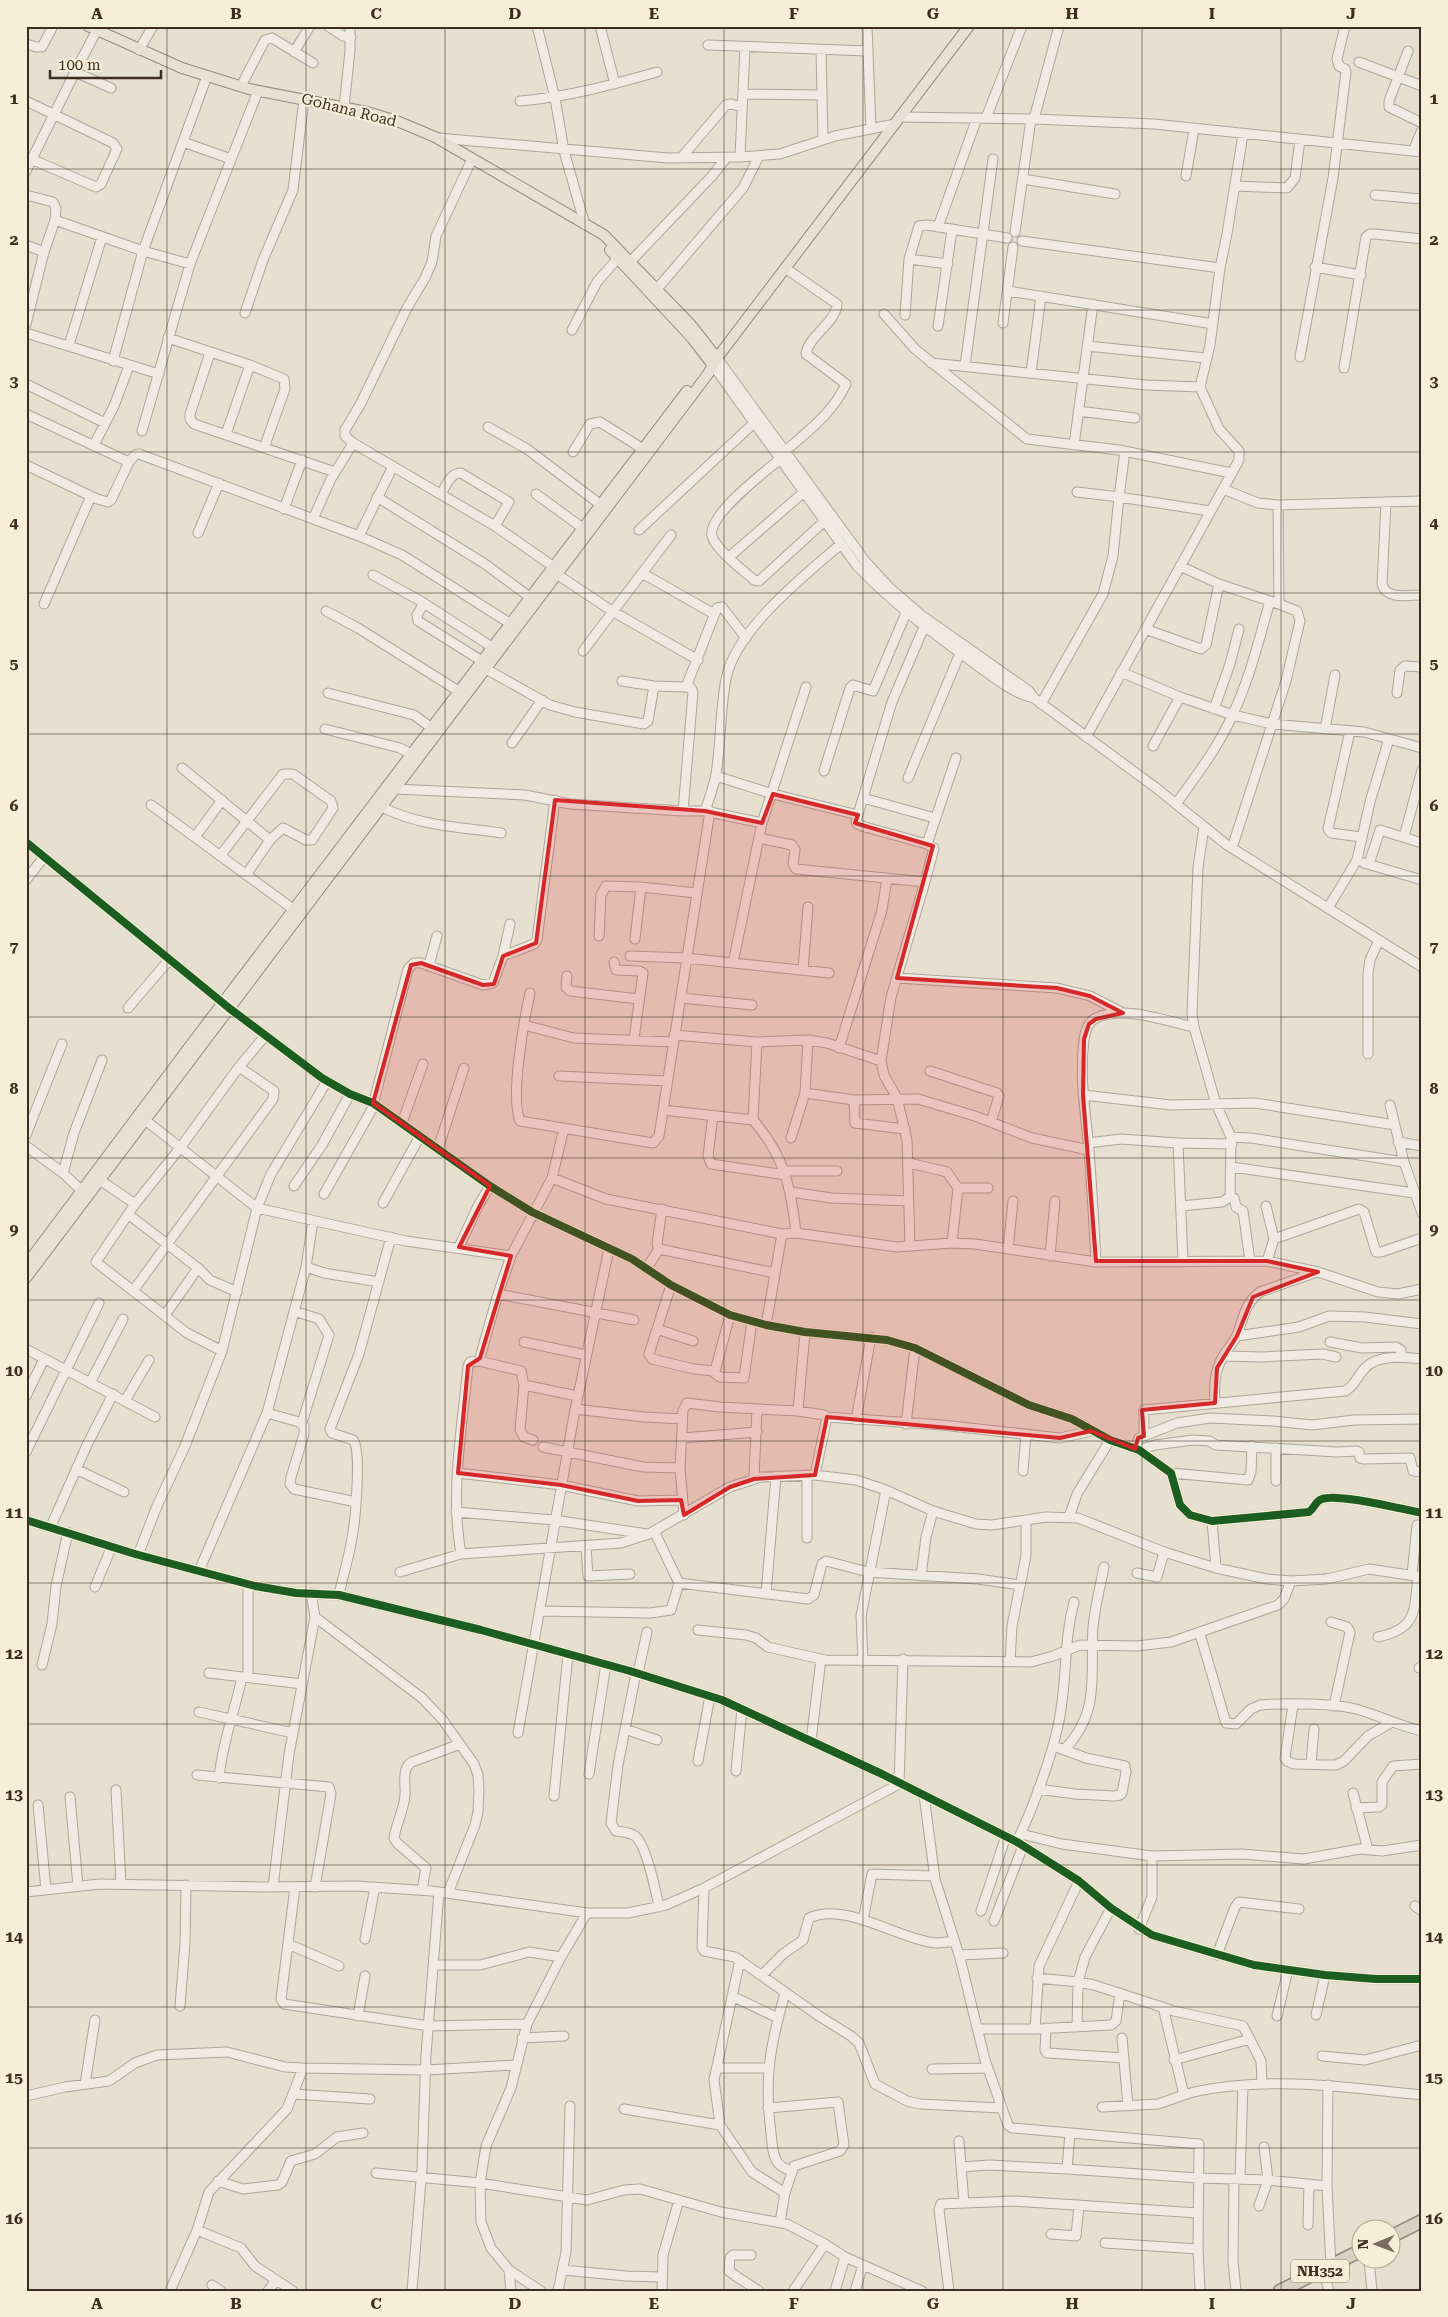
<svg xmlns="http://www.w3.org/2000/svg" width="1448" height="2317" font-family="'Roboto Serif',serif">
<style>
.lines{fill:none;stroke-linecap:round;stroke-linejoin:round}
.minor-casing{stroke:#ada599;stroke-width:11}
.major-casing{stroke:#928b80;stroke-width:12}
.highway-casing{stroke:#928b80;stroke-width:15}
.minor{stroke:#efebe3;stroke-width:9}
.major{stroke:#e6e1d4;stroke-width:10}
.highway{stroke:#dad1c2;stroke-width:12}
.cycleway-casing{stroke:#f7eed8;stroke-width:11}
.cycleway{stroke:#1b5e20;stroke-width:8}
.marked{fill:#d62828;fill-opacity:0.2;stroke:#d62828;stroke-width:4;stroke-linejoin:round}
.grid{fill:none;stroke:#3d2e20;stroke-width:1;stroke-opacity:0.55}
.labels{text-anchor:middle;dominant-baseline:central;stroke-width:4.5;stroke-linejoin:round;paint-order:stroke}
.shield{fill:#f7eed8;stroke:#756857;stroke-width:1}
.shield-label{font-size:14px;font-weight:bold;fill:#3d2e20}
.street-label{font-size:15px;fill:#3d2e20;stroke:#f7eed8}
.neatline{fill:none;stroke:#3d2e20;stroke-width:2}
.grid-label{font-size:16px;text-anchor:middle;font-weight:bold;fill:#3d2e20}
</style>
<rect width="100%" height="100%" fill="#e7e0d1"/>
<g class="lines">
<defs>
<path id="minor" d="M328 26 343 36 351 37
M537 26 555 98 564 151 585 225
M600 26 615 84
M867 26 871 129
M26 44 36 47H42L53 26
M708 45 868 51
M139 50 153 26
M821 50 823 140
M1408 51 1389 101V107L1422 123
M294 52 310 26
M1359 62 1422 86
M75 72 111 88
M241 86 265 40 272 38 313 63
M743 94 822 95
M26 101 113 143 117 149 101 184 96 187 31 159
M520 101C568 97 611 85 657 72
M344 107 350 51V26
M900 117 1034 119 1154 124 1422 152
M986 118 1022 26
M1034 119 1059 26
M438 138 668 158 740 157 780 154 835 136 895 124
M183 142 231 159
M1413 151 1422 130
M740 157 745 47
M681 158 726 105 731 104 742 107
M472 159 436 236 432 262 425 278 407 308 361 403 345 430V436L353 443 495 526 554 567
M26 171 75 72 99 26
M1186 176 1194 129
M1023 179 1115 194
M1235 186 1287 188 1295 178 1300 140
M26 195 53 202 56 209 55 220 44 252 26 324
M1375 195 1422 199
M55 220 143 251 190 264
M938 227 977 118
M1015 232 1031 119
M1022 241 1220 268
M26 245 44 252
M909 259 948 264
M631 261 712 176 726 158
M1315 267 1361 275
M657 289 743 188 759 156
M1008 291 1213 324
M245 313 263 260 293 190 304 99
M884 314 915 349 1027 439 1119 450 1231 473
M905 315 909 259 919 226 927 225 1007 238
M1003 323 1013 247
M938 326 952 230
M572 330 597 282 618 258
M26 333 159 374
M168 338 250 365 284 379 285 389 264 448
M69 345 102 237
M1087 346 1206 358
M210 353 190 414V419L194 424 335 472
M1300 357 1333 178 1346 72 1345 69 1339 66 1337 59 1345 26
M717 358 865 561 890 588 921 615 1029 691 1034 698 1155 787 1227 845 1422 967
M113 361 143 251 207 76
M931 363 1146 385 1200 387 1210 345 1220 268 1227 234 1243 134
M712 364 857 566C896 606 934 634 978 666 995 678 1014 694 1034 698
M965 366 993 159
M1344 368 1366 237 1370 234H1375L1422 239
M1031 373 1041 296
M26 384 105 423
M1078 411 1135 418
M26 414 129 462 135 455 139 454 359 536 402 555 511 624
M488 427 527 449 601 505
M142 431 190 264 258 91
M226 434 250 365
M94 445 114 406 129 366
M1074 445 1093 304
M573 452 590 424 600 422 643 449
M784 452C807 432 833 413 846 384L806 354C809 335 836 323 837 304L785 268
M780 459C765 472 707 515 712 536 715 549 744 571 754 580L759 581 829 517
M26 465 97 499 108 502 111 500 129 462
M1223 489 1258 503 1278 505 1422 501
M1077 492 1119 497 1125 451
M441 494C446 486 450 473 461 473L509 502 495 526
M536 494 584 529
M377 497 485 564 531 598
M1386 503 1382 584C1386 600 1408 595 1422 595
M284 509 302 460
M313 519 331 479 353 443
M639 530 754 423
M198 533 219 483
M359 536 393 466
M729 557 804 492
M642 573 714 614
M373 575 419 600 492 647
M558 575 612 611 698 660
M1219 584 1279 604 1278 505
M424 603 417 615 418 621 482 661
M44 604 91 496
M326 611 358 628 460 692
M924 627 892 702 856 821 857 824 865 827 927 844
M1145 629 1201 649 1206 645 1219 584 1180 566
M583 651 671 535
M486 669 550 705 575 712 644 724 648 721 654 686
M1121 672 1180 697 1233 715 1272 724 1364 732 1422 748
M622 681 654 686 686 687
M328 693 414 715 437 732
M1397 693 1400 670 1405 666 1422 667
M1041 704 1103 594 1113 556 1119 497 1210 511
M1214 709 1230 664 1239 629
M325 729 400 748 411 754
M1325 729 1335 675
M1350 731 1328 829 1331 833 1361 837
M1086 737 1239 460V451L1219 429 1200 387
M512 743 542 700
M1153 746 1180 697
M182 768 270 840
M824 771 850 688 853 685 873 691 906 613
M716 776 773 794 858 815
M908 778 960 653
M395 789 525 795 570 804 683 811H705
M863 798 935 818
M1176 804C1196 776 1219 746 1233 714 1250 678 1259 639 1270 601
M151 805 297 912
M382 807C418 826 462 827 501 833
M683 811 693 692 691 688 686 687 717 608 722 607 746 638
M762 823 705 811C709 799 714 786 716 774 721 743 720 710 726 679 735 630 805 575 841 544
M1204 827 1198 867 1192 1014 1194 1027 1216 1104 1231 1137 1230 1197 1234 1198 1236 1207 1243 1211 1250 1261
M195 837 222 800
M1404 837 1422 770
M759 838 792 845 795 850 793 864 796 869 925 882 934 848 927 844 956 758
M26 842 229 1008 322 1078 350 1094 373 1103 490 1186 532 1212 632 1259 671 1285 730 1315 766 1325 805 1332 887 1340 915 1348 1029 1405 1072 1419 1110 1440 1139 1450 1171 1473 1180 1505 1190 1515 1212 1521 1309 1512C1315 1508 1315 1501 1322 1499 1339 1493 1401 1509 1422 1513
M1232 848 1286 681 1300 621 1297 611 1279 604
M220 856 283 774H293L331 801 333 808 312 840H306L283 828 270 840 246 875
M1364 863 1422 880
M1369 864 1380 830 1422 843
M26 880 44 857
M1328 908 1357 860 1370 802 1389 739
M599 936 601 895 606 886 641 887 696 893
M635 939 641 887
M503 956 534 944 537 940 555 800
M630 956 686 958 829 973
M614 962 616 970 639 971 643 973 634 1039
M733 963 762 823 806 687
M429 965 437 936
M803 970 808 907
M567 976 566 987 570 991 639 999
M897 978 1057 988 1090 996 1123 1013
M530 993C524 1020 510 1097 520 1121L653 1143 659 1136 710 811
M681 998 752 1005
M128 1008 169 960
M524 1025 574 1038 673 1042
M674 1035 757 1042 808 1040 827 1043 881 1061
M757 1042 753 1120C784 1155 791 1187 796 1233
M839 1048 882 910 887 878
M1368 1054V973L1370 960 1379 940
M930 1071 997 1093 999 1096 991 1122
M559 1076 667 1081
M805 1093 854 1100 918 1099 975 1116 1032 1138 1089 1150
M1083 1095 1171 1105 1255 1103 1395 1125
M854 1100 855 1123 905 1129
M1390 1105 1404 1162 1422 1213
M663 1110 753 1120
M713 1115 708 1156 711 1164 786 1175
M145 1120 257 1208 406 1241 511 1256
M402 1123 423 1064
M26 1135 62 1044
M1231 1137 1251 1138 1404 1162
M791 1138 805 1093 808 1040
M1398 1142 1422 1146
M1088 1143 1121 1139 1178 1143
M26 1146 63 1173 82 1191
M438 1149 464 1068
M909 1163 947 1172 958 1188H988
M1232 1167 1414 1193
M785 1171H837
M63 1173 74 1133 102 1060
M552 1178 606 1199 782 1234 796 1233 897 1247 952 1243 975 1244 1096 1262 1267 1261 1318 1272 1378 1292 1398 1294 1422 1289
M100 1180 135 1204
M294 1186 322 1145 350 1094
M791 1192 831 1198 908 1201
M324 1194 372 1109 408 969 414 963H421L483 985 493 983 503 956 510 924
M383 1203 420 1136
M1181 1206 1222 1202 1230 1197
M1266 1206 1274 1239 1267 1261
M128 1214 198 1268 210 1280 237 1292
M1274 1239 1359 1209 1364 1212 1376 1252H1381L1422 1238
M952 1243 958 1188
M910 1246 907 1140 897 1098 884 1075 881 1061 891 997 925 882
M459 1247 478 1206 490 1186
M659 1249 775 1273
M1008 1249 1013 1201
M1050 1256 1055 1201
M1096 1262C1094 1225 1092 1188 1089 1151 1086 1114 1079 1077 1084 1040 1085 1031 1088 1022 1096 1018 1125 1005 1165 1021 1194 1027
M1183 1262 1178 1143 1232 1144
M306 1267 324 1273 379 1282
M647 1268 659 1249 657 1244 662 1209
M671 1285 649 1354 652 1359 694 1369 715 1371 730 1315
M133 1291 273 1099 274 1091 239 1067 265 1036
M498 1294 634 1320
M294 1311 319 1319 329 1335 302 1423
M165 1315 198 1268
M766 1325 782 1234
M657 1329 693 1341
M1237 1336 1299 1327 1329 1316 1365 1317 1422 1324
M524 1342 586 1355
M1330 1342 1362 1348 1396 1347 1401 1350V1357
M26 1349 155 1417
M222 1351 187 1333 96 1262 135 1204 180 1148 239 1067
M1224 1356 1262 1357 1322 1354 1336 1357
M479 1361 498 1294 511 1256 552 1178 564 1128
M713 1372 720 1377 744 1378 752 1321
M90 1383 123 1319
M524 1385 577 1396
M26 1396 44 1359
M125 1401 149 1360
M1215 1403C1214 1385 1214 1371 1224 1355 1228 1348 1234 1342 1237 1335 1244 1318 1244 1304 1260 1292L1317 1272
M575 1409 644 1417 682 1419
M798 1411 805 1332
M267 1413 299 1422 304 1426V1434L291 1477 290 1484 294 1489 356 1502
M856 1420 871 1337
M906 1424 915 1348
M1144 1436V1410L1345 1391C1354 1387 1358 1375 1365 1368 1378 1354 1405 1357 1422 1359
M682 1438 757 1432
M543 1447 643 1467 680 1468
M1135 1449 1139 1438 1177 1423 1210 1418 1273 1421 1312 1425 1354 1420 1422 1419
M1139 1450 1155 1445 1193 1440 1209 1441 1216 1445 1338 1452 1357 1451 1359 1452 1360 1458 1363 1459 1410 1458 1413 1471 1422 1472
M26 1452 99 1303
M76 1469 124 1492
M1023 1471 1026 1434
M458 1473 561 1485 638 1501 681 1500
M1171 1473 1248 1480 1251 1472 1252 1446
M815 1475 827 1417
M754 1479 757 1409
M1276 1481V1448
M456 1512 554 1520 647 1534
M684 1515 680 1468 683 1410 687 1403 720 1407 798 1411 824 1415 827 1417 942 1425 1060 1438 1091 1431
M1069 1517 1077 1494 1110 1440
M26 1520 135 1554 255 1586 296 1593 339 1595 481 1630 630 1671 722 1700 882 1774 1017 1842 1079 1881 1111 1908 1152 1935 1254 1965 1325 1975 1376 1979H1422
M1212 1521 1216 1568
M51 1526 87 1445 113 1394
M807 1538V1475
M586 1547 588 1576 630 1574
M461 1554C450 1493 462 1428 468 1366L470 1362 479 1361 521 1371 524 1385 520 1430 524 1437 533 1440
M138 1555 157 1506 185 1446 222 1351 257 1208 271 1174 327 1081
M199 1571 267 1413 306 1267 313 1221
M400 1572 461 1554 621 1543 649 1534 730 1487 761 1477 815 1475 856 1480 886 1490 933 1511 976 1524 992 1525 1046 1517 1078 1518 1164 1552 1216 1568 1267 1579 1291 1581 1327 1579 1369 1569 1422 1577
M1137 1573 1157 1577 1164 1552
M1412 1575 1417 1525
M921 1576 926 1537 933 1511
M679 1583 808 1599 814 1595 822 1564 826 1561 868 1572 978 1579 1020 1585
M95 1587 112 1546
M766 1594 776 1476
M339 1595C343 1576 349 1557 352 1538 355 1523 362 1449 353 1440L332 1433 330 1429 359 1354 391 1237
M540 1611 650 1613 671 1610 679 1583 654 1531
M315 1617 422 1698 442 1719 474 1764 478 1775 479 1790 478 1812 475 1825 448 1893
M1331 1622 1347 1627 1350 1632 1334 1706
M698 1630 746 1635 756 1638 768 1647 825 1660 1031 1662 1053 1656 1080 1645 1137 1646 1171 1642 1278 1605 1284 1599 1291 1581
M1200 1634 1226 1723 1236 1724 1251 1709 1260 1705C1284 1703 1333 1703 1356 1709 1378 1715 1399 1726 1422 1731
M1378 1637C1418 1629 1414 1610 1418 1576
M863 1661 861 1616 886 1490
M1010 1662 1012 1626 1026 1556V1520
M42 1665 52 1624 56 1586 68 1532
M1419 1668 1422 1666
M209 1673 302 1684
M636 1673 618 1765 611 1823 616 1831C622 1832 629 1832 635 1836 646 1844 656 1892 659 1907
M638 1673 647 1632
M248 1677V1584
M1293 1705 1285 1758 1287 1761 1294 1764 1336 1765 1344 1761 1368 1736 1392 1722
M199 1712 293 1733
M625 1729 657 1740
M518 1733 574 1415 609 1249
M811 1741 821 1659
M1064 1750C1101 1712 1090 1675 1093 1627 1095 1607 1100 1587 1104 1567
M698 1761 710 1696
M1311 1764 1314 1729
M736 1771 742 1709
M589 1774 606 1664
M197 1775 329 1787 331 1794 315 1887
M219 1778C222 1743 235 1711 242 1677
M899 1784 903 1659
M1038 1789 1075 1794 1114 1796 1120 1795 1122 1793 1126 1772 1125 1766 1086 1758 1059 1748
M116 1790 121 1884
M1353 1793 1368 1850
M924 1795 935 1879 960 1958 985 2060 1008 2125 1012 2128 1199 2144 1198 2249 1200 2291
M554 1796 568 1654
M70 1797 78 1886
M38 1805 46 1890
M1356 1808 1379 1807 1382 1805V1782L1393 1766 1422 1764
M1021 1834 1062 1844 1152 1856 1242 1854 1304 1859 1360 1849 1382 1851 1422 1845
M1019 1837C1035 1803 1056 1746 1061 1709 1067 1672 1064 1640 1074 1602
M273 1887 289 1754 315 1617 311 1593
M295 1887 281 1999 284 2004 429 2026 527 2024
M704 1888 702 1947 704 1951 735 1957 819 2016 851 2036 859 2043 875 2084 907 2101 920 2104 1001 2108
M422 1890 426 1868 397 1843 394 1838C396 1824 404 1810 405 1795 406 1785 401 1768 412 1762L460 1744
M26 1892 100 1884 263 1887 356 1886 432 1891 587 1913H628L666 1905 704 1888 899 1784
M1415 1906 1422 1911
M981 1911 1006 1836
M863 1920 872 1874 934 1876
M994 1921 1023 1846
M1139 1929 1152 1897V1856
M365 1939 375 1887
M288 1944 339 1966
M959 1955 1003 1953
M1217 1955 1235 1907 1239 1902 1299 1909
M740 1960 714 2080 720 2125 752 2172 785 2193
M434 1965H480L529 1952 561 1957
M762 1975 783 1954 803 1940 809 1918C845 1901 898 1939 935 1943 941 1943 948 1942 954 1941
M1037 1978 1078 1982 1094 1985 1174 2011 1243 2026 1261 2061 1262 2084
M785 1993C770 2046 764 2078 771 2133 772 2143 772 2155 778 2163 781 2167 786 2169 791 2171
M732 1996 778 2018
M180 2006 185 1943 186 1885
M1163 2007 1184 2095C1200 2089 1216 2088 1233 2086 1296 2079 1359 2089 1422 2095
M1316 2015 1325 1975
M358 2016 365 1976
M1277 2016 1288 1970
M1077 2027 1078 1982 1085 1957 1111 1908
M1046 2028 1045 2050 1047 2053 1124 2058
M978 2029H1035L1111 2025 1116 2021 1120 1993
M1035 2029 1039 1966 1079 1881
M522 2038 564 2036
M1122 2038 1128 2106
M1322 2056 1365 2060 1422 2045
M1174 2060 1250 2039
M717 2068H768
M932 2069 988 2068
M85 2084 95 2020
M1328 2085 1327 2186 1331 2266
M293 2094 370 2099
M26 2096 65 2087 109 2081 135 2063 157 2055 227 2052 285 2067 303 2068 426 2070 516 2065
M1102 2107 1158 2104 1184 2095
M768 2108 838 2102 844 2145 840 2151 794 2166 785 2193 780 2222
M624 2109 720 2125
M959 2141 964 2203
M961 2167 989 2165 1067 2169 1198 2178 1268 2180 1327 2186
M1067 2169 1070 2133
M376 2173 480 2183 587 2200 624 2190 640 2189 721 2212 787 2224 825 2244 845 2257 922 2291
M1240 2178 1243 2085
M1234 2179 1233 2261 1236 2291
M218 2181 243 2189 278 2185 282 2182 291 2161 315 2154 337 2137 363 2133
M1259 2206 1268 2180 1264 2147
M1308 2225 1309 2184
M197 2230 241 2248 255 2266 293 2291
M1051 2234 1076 2236 1079 2205
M1105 2243 1198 2249
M751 2255H733L730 2258 729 2271C732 2274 753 2287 759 2291
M1369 2260 1372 2291
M509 2270 511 2291
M563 2270 626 2276 662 2277
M1323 2270 1329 2291
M212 2285 221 2291
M170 2291 197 2230 209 2192 287 2109 303 2068
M268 2291 276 2280
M412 2291 422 2168 426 2055 439 1892
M541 2291 509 2270 491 2248 481 2222 480 2183 486 2146 511 2088 527 2024 561 1957 587 1913
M558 2291 566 2252 570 2106
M662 2291 663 2255 679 2200
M793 2291 825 2244
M835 2291 845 2257
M855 2291 863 2265
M949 2291 939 2210 941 2204 1014 2201 1198 2213"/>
<path id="major" d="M88 26 182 68 249 89 367 112 397 121 435 137 604 235 691 325 717 358
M610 250 692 338 712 364
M26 1265 193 1042 687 391
M26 1278 708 374 717 358 969 26"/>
<path id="highway" d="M1390 2237 1422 2221
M1280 2291 1360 2251"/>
</defs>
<use href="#minor" class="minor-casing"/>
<use href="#major" class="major-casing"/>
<use href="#highway" class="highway-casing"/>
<use href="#minor" class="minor"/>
<use href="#major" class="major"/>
<use href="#highway" class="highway"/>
<defs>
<path id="cycleway" d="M26 842 229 1008 322 1078 350 1094 373 1103 490 1186 532 1212 632 1259 671 1285 730 1315 766 1325 805 1332 887 1340 915 1348 1029 1405 1072 1419 1110 1440 1139 1450 1171 1473 1180 1505 1190 1515 1212 1521 1309 1512C1315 1508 1315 1501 1322 1499 1339 1493 1401 1509 1422 1513
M26 1520 135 1554 255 1586 296 1593 339 1595 481 1630 630 1671 722 1700 882 1774 1017 1842 1079 1881 1111 1908 1152 1935 1254 1965 1325 1975 1376 1979H1422"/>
</defs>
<use href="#cycleway" class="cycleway-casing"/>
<use href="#cycleway" class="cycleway"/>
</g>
<path class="marked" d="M773 794 858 815 855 823 933 846 897 978 1057 988 1090 996 1123 1013 1096 1019 1089 1024 1084 1039 1083 1095 1096 1261H1267L1318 1272 1253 1297 1237 1336 1217 1368 1215 1403 1142 1410 1144 1436 1138 1438 1135 1449 1091 1431 1060 1438 827 1417 815 1475 754 1479 730 1487 684 1515 681 1500 638 1501 561 1485 458 1473 468 1366 480 1358 511 1256 459 1247 490 1186 373 1103 411 965 421 963 483 985 494 984 503 956 536 943 555 800 705 811 762 823Z"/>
<path class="grid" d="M167 26V2291M306 26V2291M445 26V2291M585 26V2291M724 26V2291M863 26V2291M1003 26V2291M1142 26V2291M1281 26V2291M26 169H1422M26 310H1422M26 452H1422M26 593H1422M26 734H1422M26 876H1422M26 1017H1422M26 1158H1422M26 1300H1422M26 1441H1422M26 1583H1422M26 1724H1422M26 1865H1422M26 2007H1422M26 2148H1422"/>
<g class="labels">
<rect class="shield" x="1291" y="2259.5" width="58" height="23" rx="4"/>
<g class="shield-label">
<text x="1320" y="2271">NH352</text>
</g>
<g class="street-label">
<text transform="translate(349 110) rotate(14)">Gohana Road</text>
</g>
</g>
<rect width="1448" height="2317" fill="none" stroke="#f7eed8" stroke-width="55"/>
<g transform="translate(1376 2244) rotate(269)"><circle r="24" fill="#f7eed8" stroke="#ada18e"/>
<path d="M0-4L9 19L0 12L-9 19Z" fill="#786c5e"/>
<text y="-8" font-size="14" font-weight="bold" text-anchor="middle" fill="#3d2e20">N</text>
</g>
<path d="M50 70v8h111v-8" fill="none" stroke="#3d2e20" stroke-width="2.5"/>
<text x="58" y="70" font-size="15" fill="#3d2e20" stroke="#f7eed8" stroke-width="4" paint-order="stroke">100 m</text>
<rect x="28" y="28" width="1392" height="2262" class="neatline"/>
<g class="grid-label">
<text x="97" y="19">A</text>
<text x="236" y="19">B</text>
<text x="376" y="19">C</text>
<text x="515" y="19">D</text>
<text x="654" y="19">E</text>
<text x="794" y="19">F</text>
<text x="933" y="19">G</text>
<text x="1072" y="19">H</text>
<text x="1212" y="19">I</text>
<text x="1351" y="19">J</text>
<text x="14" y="104">1</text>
<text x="1434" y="104">1</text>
<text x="14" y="245">2</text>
<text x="1434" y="245">2</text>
<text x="14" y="387">3</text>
<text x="1434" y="387">3</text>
<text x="14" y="528">4</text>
<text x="1434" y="528">4</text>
<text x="14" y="669">5</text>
<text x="1434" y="669">5</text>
<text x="14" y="811">6</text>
<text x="1434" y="811">6</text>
<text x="14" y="952">7</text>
<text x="1434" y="952">7</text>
<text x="14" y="1094">8</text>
<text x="1434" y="1094">8</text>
<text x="14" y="1235">9</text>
<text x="1434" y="1235">9</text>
<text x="14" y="1376">10</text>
<text x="1434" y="1376">10</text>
<text x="14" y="1518">11</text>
<text x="1434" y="1518">11</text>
<text x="14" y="1659">12</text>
<text x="1434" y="1659">12</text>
<text x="14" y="1800">13</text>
<text x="1434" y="1800">13</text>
<text x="14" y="1942">14</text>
<text x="1434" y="1942">14</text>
<text x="14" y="2083">15</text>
<text x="1434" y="2083">15</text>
<text x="14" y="2224">16</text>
<text x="1434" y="2224">16</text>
<text x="97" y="2309">A</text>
<text x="236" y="2309">B</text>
<text x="376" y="2309">C</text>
<text x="515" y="2309">D</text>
<text x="654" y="2309">E</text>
<text x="794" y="2309">F</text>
<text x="933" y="2309">G</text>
<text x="1072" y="2309">H</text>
<text x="1212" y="2309">I</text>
<text x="1351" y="2309">J</text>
</g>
</svg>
